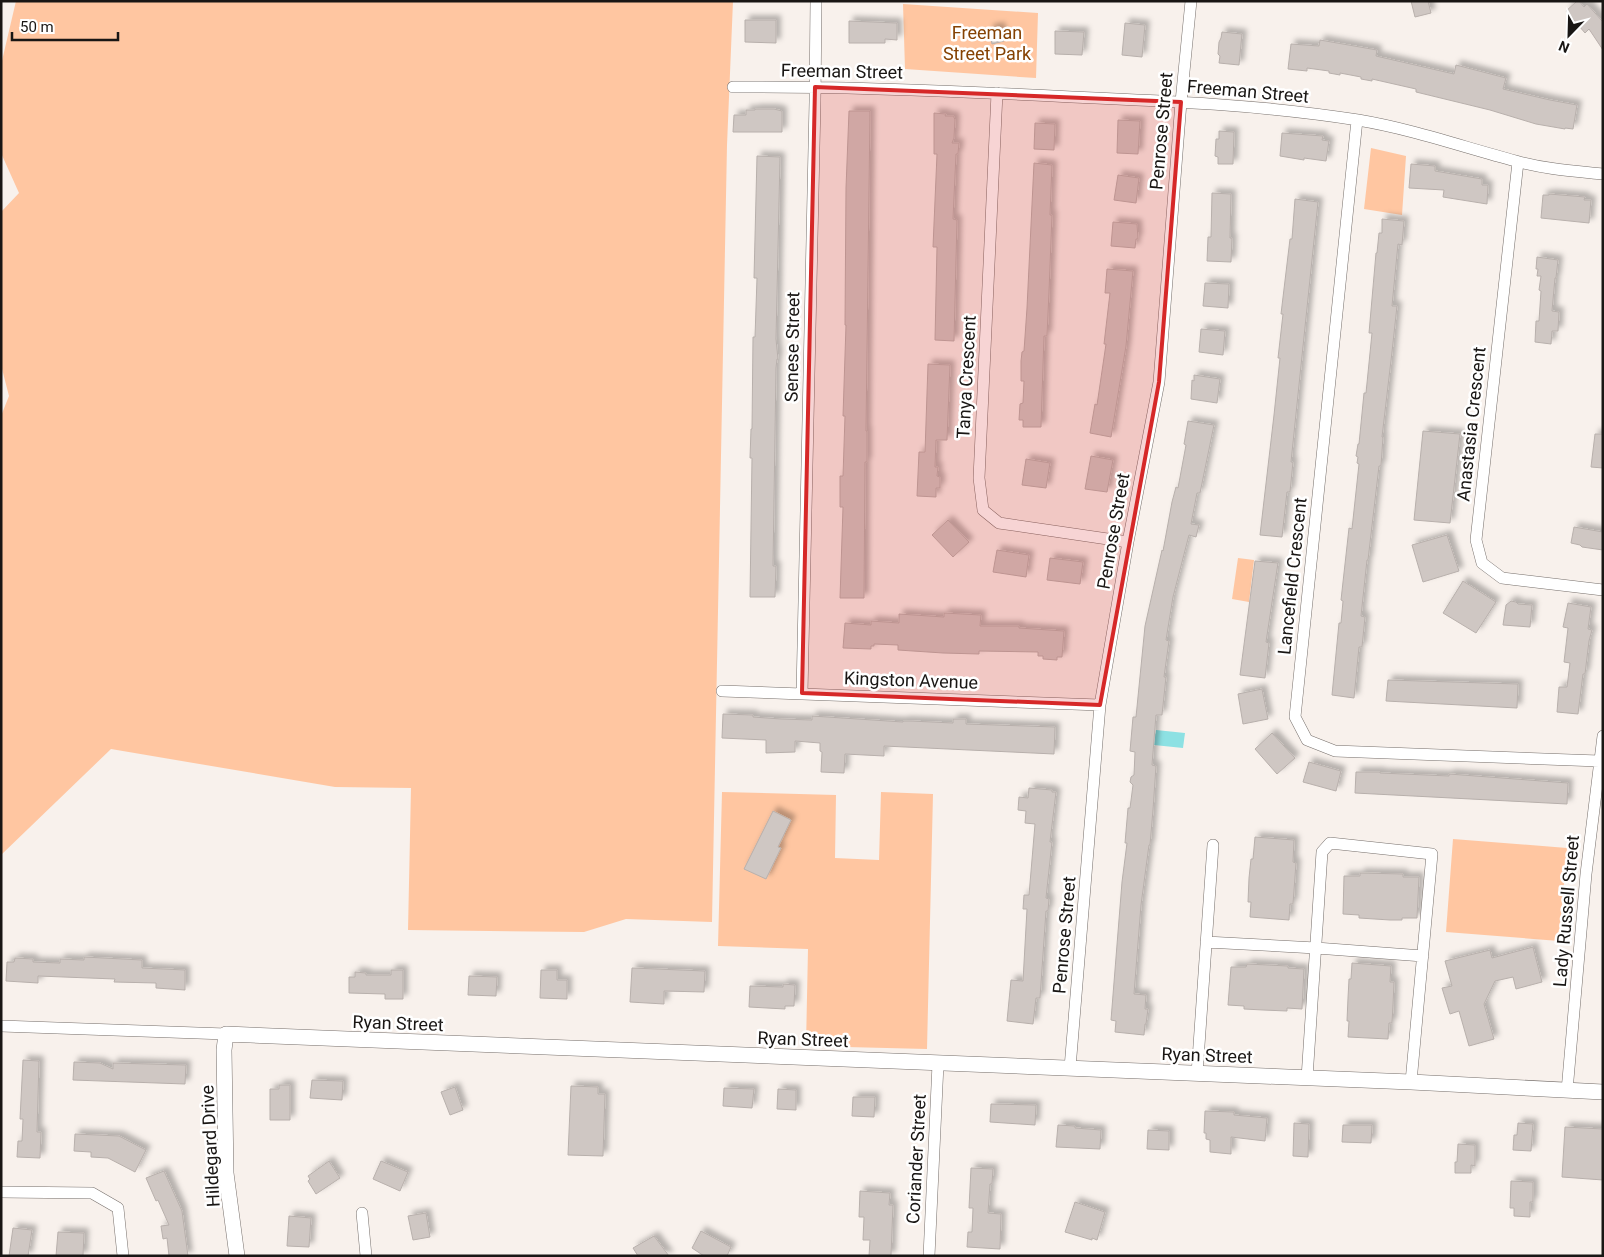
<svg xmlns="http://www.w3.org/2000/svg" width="1604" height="1257" font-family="Roboto,sans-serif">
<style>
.green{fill:#ffc6a1}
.water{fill:#8de1e3}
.building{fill:#cfc7c3;stroke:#b8b0ac;filter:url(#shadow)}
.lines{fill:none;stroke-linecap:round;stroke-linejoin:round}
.minor-casing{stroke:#766f6b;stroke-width:12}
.tertiary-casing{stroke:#766f6b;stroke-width:16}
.minor{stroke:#fff;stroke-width:11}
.tertiary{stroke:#fff;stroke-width:15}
.marked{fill:#d62828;fill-opacity:0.2;stroke:#d62828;stroke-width:4;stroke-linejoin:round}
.labels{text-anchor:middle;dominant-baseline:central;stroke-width:5;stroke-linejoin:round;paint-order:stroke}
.park-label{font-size:18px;fill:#854203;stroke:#fff}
.street-label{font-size:18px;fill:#191614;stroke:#fff}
</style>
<defs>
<filter id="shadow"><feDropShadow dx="4.5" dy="-4.5" stdDeviation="2.5" flood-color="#0004"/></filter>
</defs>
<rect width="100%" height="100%" fill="#f8f1ec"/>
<path class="green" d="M16 1H733L727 145 712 922 626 919 584 932 408 930 411 788 335 787 111 749 1 855V416L9 396 1 365V212L19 193 1 153V65Z
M903 4 1038 13 1036 78 905 69Z
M1371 148 1406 156 1402 215 1364 209Z
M1238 558 1254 560 1249 602 1232 599Z
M722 792 836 795 835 858 879 860 881 792 933 794 927 1049 806 1046 808 949 718 946Z
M1453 839 1567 848 1559 941 1446 932Z"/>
<path class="water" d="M1156 730 1185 733 1183 748 1154 745Z"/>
<path class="building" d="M1411 1H1428L1431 13 1415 17Z
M1577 1H1579L1584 7 1587 4 1603 22V50L1589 29 1585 33 1566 11Z
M745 20H776V43L745 42Z
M849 21 897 23V40L885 39V43H849Z
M1125 23 1145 25 1142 57 1122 55Z
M1000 27 1004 41 992 44 989 29Z
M1055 31 1084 32 1082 55 1055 54Z
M1222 32 1242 34 1239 65 1219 63 1220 56 1218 54 1219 42 1221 38Z
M1320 40 1377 50 1376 56 1454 74 1456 65 1506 78 1503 89 1550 100 1577 105 1573 129 1565 128V129L1536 124 1490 110 1416 92V89L1372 79V81L1361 79V77L1340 73V75L1329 73V71L1307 68V71L1288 69 1291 44 1319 46Z
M755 109H774L782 111V132H733L734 115H746V110H755Z
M849 111H870L866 431H867V462H865L864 598H840L843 507H840V476H843L845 416H843L846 325H845L846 188Z
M934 113 946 114 945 116H954V118L955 119 954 138 952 143H959L958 154H956L953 219 957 220 954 341 935 340 937 247H933L937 154H934Z
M1118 120 1140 121 1138 154 1117 153Z
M1035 123 1055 124 1054 150 1034 149Z
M1219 131 1234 132 1233 164H1218V157L1215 156 1216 139H1219Z
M1282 133 1323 136 1322 140 1329 141 1326 161 1304 158V160L1280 156Z
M757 156 780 157 776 339 778 359H777L776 368 773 566H776L775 597H750L752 458H750L751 429H752L753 337H755L757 278H754Z
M1034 163 1052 165 1050 215H1052L1049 292 1047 336H1044L1041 427H1023V420H1019L1020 404 1023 403 1024 381H1021V361L1022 352 1024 351 1027 308Z
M1411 164 1435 166V171L1482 179V185H1488L1487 204 1443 197 1444 190 1409 188Z
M1118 175 1139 178 1136 203 1114 200Z
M1212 193 1231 194 1230 238H1232L1231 262 1207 261 1208 237H1211Z
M1549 194 1585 197 1584 200H1591L1589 223 1541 218 1543 195H1549Z
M1295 199 1318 202 1291 462H1293L1290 492H1287L1282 537 1260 535 1274 415 1280 358H1278L1283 314H1281L1290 239H1292Z
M1382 219 1404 221 1402 245 1398 244 1392 306H1397L1392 352 1382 437H1383L1381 466H1379L1368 560H1367L1361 616 1365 617 1362 647H1359L1354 698 1332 695 1339 623H1341L1343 601 1341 600 1349 528 1352 529 1359 464 1357 463 1358 457 1356 456 1358 444H1359L1364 393H1366L1372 333H1369L1376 253H1377L1379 233H1382Z
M1113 222 1137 224 1138 239H1136L1135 248 1111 246Z
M1537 257 1558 260 1556 278H1555L1552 311 1559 312 1558 331H1552L1551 344 1535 342 1536 321H1539L1541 291 1539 290 1541 276H1537L1538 269H1536Z
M1107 269 1133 271 1126 346 1111 437 1090 433 1095 404 1097 405 1106 344H1104L1110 293H1105Z
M1205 283 1229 284 1228 308 1203 306Z
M1201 329 1225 331 1223 355 1199 352Z
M928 364 950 365 947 440H936L935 467H938L937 476 940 477V488H936V497L917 496 919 452H925Z
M1194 375 1220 379 1217 403 1191 399 1192 380 1194 381Z
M1188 421 1214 425 1200 493H1197L1191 524 1199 525 1196 537 1189 535 1173 597 1166 640 1169 641 1164 677H1166L1162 715H1156L1152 765 1156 766 1153 810 1150 845H1149L1141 905 1134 994 1146 995 1145 1009H1148L1146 1024H1145L1144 1035 1115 1032 1116 1021 1111 1020 1122 882 1127 843H1125L1128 808H1130L1133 785 1130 782 1131 777 1134 775 1135 752 1130 751 1133 717H1136L1145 626 1162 550 1163 551 1172 502 1176 487 1178 488 1186 445 1184 444Z
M1423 431 1460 434 1450 523 1414 520Z
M1595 434H1603V468L1591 467Z
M1091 456 1113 460 1107 492 1085 489Z
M1026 459 1050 463 1046 488 1022 485Z
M948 520 969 542 953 557 932 535Z
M1574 527 1603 532V550L1582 547 1580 545 1571 543Z
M1447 535 1459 571 1423 582 1412 545Z
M997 550 1029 555 1026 577 993 572Z
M1050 558 1083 562 1080 584 1047 580Z
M1255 561 1278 563 1266 642 1269 643 1265 678 1240 675Z
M1463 581 1496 602 1476 633 1443 613Z
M1511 601 1516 602 1518 604 1532 605 1530 627 1503 625 1506 605Z
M1568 603 1591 607 1588 629 1592 630 1589 641 1585 674H1583L1578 714 1557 712 1559 687H1567L1570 663 1564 662 1568 628 1563 627Z
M944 613 981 615 980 626H1019V628L1064 631 1062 657H1057V660L1043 659V656H1038V652L979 651V654L943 653 898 650V645L874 644V646H871V649L843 648 845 623 871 625V621L899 623V614L944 617Z
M1388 680 1518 684 1517 708 1386 701Z
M1262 689 1268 719 1243 724 1238 694Z
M723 714 753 715V717L781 719 812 720V716L903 722V721H911L953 723V719H966V724L1055 727 1054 754 884 746V756L845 754 844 773 821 772 822 752 820 751V743L795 741V752L766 753V740L722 738Z
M1272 733 1295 758 1277 774 1255 749Z
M1309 762 1341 771 1336 791 1303 782Z
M1356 772H1380V773L1449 776V774L1568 783 1567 804 1355 793Z
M1029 788 1052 790V792H1056L1050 842H1052L1046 898 1049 899 1048 911H1046L1040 998H1036L1033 1024 1007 1021 1011 980 1023 981 1027 909H1023L1024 895H1029L1035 824 1025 823 1026 811 1018 810 1019 797 1028 798Z
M773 811 791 820 778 847 781 848 766 879 744 869Z
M1255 837 1294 840 1293 862 1296 863 1293 904H1290L1289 920 1250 917 1251 902H1248L1249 878 1251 859H1253Z
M1360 873 1403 874V877H1419L1417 918H1402V920H1390L1359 918V915L1343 914 1344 876H1360Z
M1533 947 1542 982 1516 989 1513 977 1495 981 1484 1004 1494 1039 1469 1046 1459 1011 1450 1014 1442 988 1452 986 1445 961 1490 950 1492 958Z
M84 957 142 960V968L185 970V990L156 988V983L114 982 115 979 38 976V983L6 981 7 962H14L15 958 33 959V962L60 963V959L84 960Z
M1352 963 1391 966 1390 982H1394L1393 1005 1392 1023H1389L1388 1039 1348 1037 1349 1021H1347L1348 998 1349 979H1351Z
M1247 964 1288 966V968L1304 969 1302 1009 1287 1008V1011L1263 1010 1244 1009V1006L1228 1005 1231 967H1246Z
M632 968 705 971 704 992 664 991V1004L630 1002Z
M391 970H403V999H385V994L349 993V977H355V972L366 973V975H391Z
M541 970H557V980H567V999L540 998Z
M469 976 497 977 496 996 468 995Z
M783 984 795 985 794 1006H785V1009L749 1007 750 986 783 987Z
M23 1060 39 1061 37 1132H41L40 1158 17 1157 18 1141H22L23 1119H20Z
M74 1062 100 1063 113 1069V1063L186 1065 185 1084 73 1080Z
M312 1080 343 1081 342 1100 310 1098Z
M279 1085H290V1120H270V1089H279Z
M571 1086 598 1087V1094H605L603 1156 568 1155Z
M455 1087 463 1110 450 1115 441 1092Z
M724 1088 754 1089 752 1108 723 1106Z
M778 1089 796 1090V1110L777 1109Z
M853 1097H875L874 1117 852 1116Z
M991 1104 1036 1105 1035 1125 990 1122Z
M1205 1111 1234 1112V1115L1267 1118 1265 1141 1231 1137V1154L1210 1152V1140L1206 1139V1133H1204Z
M1294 1123 1309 1124 1308 1157 1293 1156Z
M1518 1123 1533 1124 1531 1151 1513 1150 1514 1135H1517Z
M1058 1125 1075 1126V1128L1101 1130 1100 1149 1056 1147Z
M1343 1125H1372L1371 1143 1342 1142Z
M1565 1127 1603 1129V1180L1562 1177Z
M1148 1130 1169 1131V1150L1147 1149Z
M75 1134 119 1136 146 1150 135 1172 108 1158 91 1157V1152L74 1151Z
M1458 1144 1475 1145V1166L1471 1165V1173H1455V1162H1457Z
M329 1161 340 1178 316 1194 308 1181 310 1179 308 1176Z
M381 1161 408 1172 400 1191 373 1179Z
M971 1168 993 1169 992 1184H990L988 1213 1001 1214 1000 1249 967 1247 968 1232H972L973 1208H969Z
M164 1171 182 1211 188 1256H169L167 1238 163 1239 161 1226 169 1225 158 1200 156 1201 146 1178Z
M1511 1181 1533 1182V1202H1530V1217L1514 1216V1208H1510Z
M860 1191 890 1193 889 1205H893L891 1256H869L870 1240H863L864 1217H859Z
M1075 1202 1105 1212 1097 1240 1092 1238V1240L1065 1232Z
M426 1213 430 1237 413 1240 408 1216Z
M289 1216 311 1218 309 1247 287 1246Z
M13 1228 32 1230 28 1256H9Z
M701 1231 731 1247 727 1256H704L692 1248Z
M58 1232 84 1233 83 1256H56Z
M654 1236 669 1256H638L633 1248Z"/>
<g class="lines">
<defs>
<path id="minor" d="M733 87C846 86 959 91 1072 97 1168 101 1263 105 1358 120 1412 129 1463 147 1516 161 1544 169 1574 171 1603 174
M997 93 979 478 983 510 999 523 1128 542
M1357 120 1295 717 1307 740 1335 751 1599 761
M1518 162 1476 540 1482 563 1502 578 1603 590
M722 691 1100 705
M802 693 815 102 816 1
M1206 942 1316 948 1423 956
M1 1026 226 1034
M1070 1068 1100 705 1128 542 1159 382 1181 102 1191 1
M1197 1074 1213 845
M1307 1078 1322 852 1330 843 1432 854 1411 1082
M1567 1091 1586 874 1603 736
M1 1192 92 1193 118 1208 123 1256
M362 1213 366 1256
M929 1256 938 1064"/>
<path id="tertiary" d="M237 1256 226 1173 224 1050 226 1034 1411 1082 1603 1092"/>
</defs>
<use href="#minor" class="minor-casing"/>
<use href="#tertiary" class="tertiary-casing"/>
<use href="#minor" class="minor"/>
<use href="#tertiary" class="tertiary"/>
</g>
<path class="marked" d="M815 87 1181 102 1159 382 1100 705 802 693Z"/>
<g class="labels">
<g class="park-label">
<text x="987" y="32">Freeman<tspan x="987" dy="21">Street Park</tspan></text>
</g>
<g class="street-label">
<text transform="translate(842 71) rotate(1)">Freeman Street</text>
<text transform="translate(1248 91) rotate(5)">Freeman Street</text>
<text transform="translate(1161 131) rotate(-85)">Penrose Street</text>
<text transform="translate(792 347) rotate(-89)">Senese Street</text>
<text transform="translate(966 377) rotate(-87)">Tanya Crescent</text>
<text transform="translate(1471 424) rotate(-84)">Anastasia Crescent</text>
<text transform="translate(1113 531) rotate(-80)">Penrose Street</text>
<text transform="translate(1292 576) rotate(-84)">Lancefield Crescent</text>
<text transform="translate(911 680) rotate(2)">Kingston Avenue</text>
<text transform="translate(1566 911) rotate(-85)">Lady Russell Street</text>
<text transform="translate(1064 935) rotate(-85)">Penrose Street</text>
<text transform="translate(398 1023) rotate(2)">Ryan Street</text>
<text transform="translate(803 1039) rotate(2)">Ryan Street</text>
<text transform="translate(1207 1055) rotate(2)">Ryan Street</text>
<text transform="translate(210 1146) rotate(-93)">Hildegard Drive</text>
<text transform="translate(916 1159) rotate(-87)">Coriander Street</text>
</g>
</g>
<rect width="1604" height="1257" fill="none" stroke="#191614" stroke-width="5"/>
<g transform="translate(1569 35) rotate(203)" stroke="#ffffff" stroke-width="4" paint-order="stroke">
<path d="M0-4L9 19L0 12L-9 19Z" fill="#191614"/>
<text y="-8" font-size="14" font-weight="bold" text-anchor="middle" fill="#191614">N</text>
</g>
<path d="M12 32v8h106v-8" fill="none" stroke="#191614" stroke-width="2.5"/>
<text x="20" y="32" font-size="15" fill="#191614" stroke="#ffffff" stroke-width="4" paint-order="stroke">50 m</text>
</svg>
